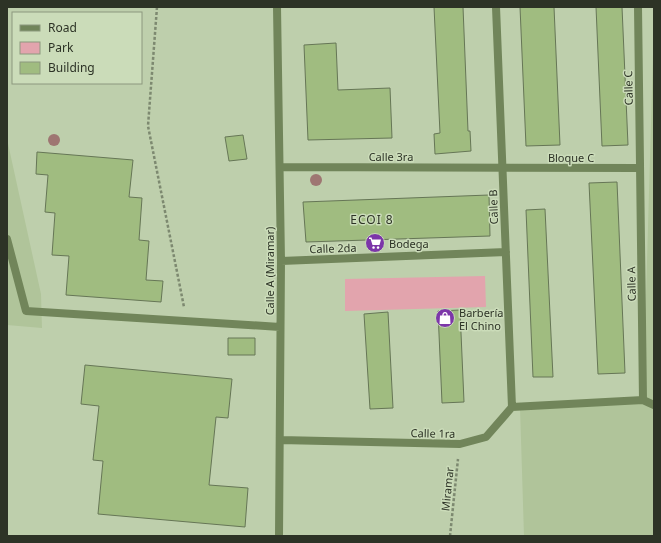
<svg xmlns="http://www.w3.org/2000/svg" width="661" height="543" font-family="'Noto Sans',sans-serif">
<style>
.built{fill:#b0c49a}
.green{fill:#e2a4ad}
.building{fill:#a0bc80;stroke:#667656}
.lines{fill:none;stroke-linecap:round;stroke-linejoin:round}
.path{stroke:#7d8970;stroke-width:2.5;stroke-dasharray:3 2;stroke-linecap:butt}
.street{stroke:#71855a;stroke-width:8}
.tree{fill:#9e7672}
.labels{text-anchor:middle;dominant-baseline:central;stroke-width:3;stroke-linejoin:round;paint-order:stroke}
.street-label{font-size:11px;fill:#2d3326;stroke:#cbdcb9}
.poi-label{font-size:11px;fill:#2d3326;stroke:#cbdcb9;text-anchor:start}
.neighbourhood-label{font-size:12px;letter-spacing:1px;fill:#2d3326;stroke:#cbdcb9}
</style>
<rect width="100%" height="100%" fill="#becfac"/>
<path class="built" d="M654 20V536H524L520 407 643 400Z
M7 139 41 294 42 328 7 325Z"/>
<path class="green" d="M485 276 486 307 345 311V279Z"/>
<path class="building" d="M434 7H463L468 131H470L471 151 435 154 434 134 440 133Z
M520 7H554L560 145 526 146Z
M596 7H622L628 145 602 146Z
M336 43 338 90 390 88 392 138 308 140 304 45Z
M243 135 247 159 229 161 225 137Z
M37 152 133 160 129 197 142 198 139 240 149 241 146 280 163 281 161 302 66 295 69 256 52 255 55 213 45 212 48 175 36 174Z
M617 182 625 373 598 374 589 183Z
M489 195 490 236 306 242 303 202Z
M545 209 553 377H533L526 210Z
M460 310 464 402 442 403 438 311Z
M388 312 393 408 370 409 364 314Z
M228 338H255V355H228Z
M85 365 232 379 228 418 216 417 209 485 248 488 245 527 98 514 103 461 93 460 99 406 81 404Z"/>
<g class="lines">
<path class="path" d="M157 7 148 126 184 307
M450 536 458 459"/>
<path class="street" d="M277 7 281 261 279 536
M496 7 512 407
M638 7 643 400
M280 167 640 168
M7 239 26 311 280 327
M281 261 506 252
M280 440 460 444 486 437 512 407 643 400 654 405"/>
</g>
<g class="tree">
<circle cx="54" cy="140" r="6"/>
<circle cx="316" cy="180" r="6"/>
</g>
<defs>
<symbol id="supermarket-disc" viewBox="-11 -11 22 22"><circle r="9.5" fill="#7c36a9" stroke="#cbdcb9"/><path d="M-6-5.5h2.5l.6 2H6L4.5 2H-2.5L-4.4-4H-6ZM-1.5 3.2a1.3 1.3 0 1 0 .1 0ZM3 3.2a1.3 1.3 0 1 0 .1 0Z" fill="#fff"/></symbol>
<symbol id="shop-disc" viewBox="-11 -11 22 22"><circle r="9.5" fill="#7c36a9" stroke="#cbdcb9"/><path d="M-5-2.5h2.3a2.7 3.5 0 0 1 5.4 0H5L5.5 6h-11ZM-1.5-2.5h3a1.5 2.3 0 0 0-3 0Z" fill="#fff"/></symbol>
</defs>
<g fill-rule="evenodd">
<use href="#supermarket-disc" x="364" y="232" width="22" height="22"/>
<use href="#shop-disc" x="434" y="307" width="22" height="22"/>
</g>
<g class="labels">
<g class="street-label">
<text transform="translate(628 88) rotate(-91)">Calle C</text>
<text x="391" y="156">Calle 3ra</text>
<text x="571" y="157">Bloque C</text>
<text transform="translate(493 207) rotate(-92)">Calle B</text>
<text transform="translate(333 248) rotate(-2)">Calle 2da</text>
<text transform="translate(269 271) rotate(-90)">Calle A (Miramar)</text>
<text transform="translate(631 284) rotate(-91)">Calle A</text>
<text transform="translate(433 433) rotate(1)">Calle 1ra</text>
<text transform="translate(447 489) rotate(-84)">Miramar</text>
</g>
<g class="poi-label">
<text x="389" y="243">Bodega</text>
<text x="459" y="312">Barbería<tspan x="459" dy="13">El Chino</tspan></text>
</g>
<g class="neighbourhood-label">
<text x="372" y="219">ECOI 8</text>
</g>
</g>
<rect width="661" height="543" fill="none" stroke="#2d3326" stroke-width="16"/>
<rect x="12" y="12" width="130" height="72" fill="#cbdcb9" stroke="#8c987e"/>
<rect x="20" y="25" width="20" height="6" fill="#71855a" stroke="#8c987e"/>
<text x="48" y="32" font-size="12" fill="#2d3326">Road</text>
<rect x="20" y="42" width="20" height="12" fill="#e2a4ad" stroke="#8c987e"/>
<text x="48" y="52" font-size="12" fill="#2d3326">Park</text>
<rect x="20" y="62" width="20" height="12" fill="#a0bc80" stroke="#8c987e"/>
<text x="48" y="72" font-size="12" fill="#2d3326">Building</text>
</svg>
